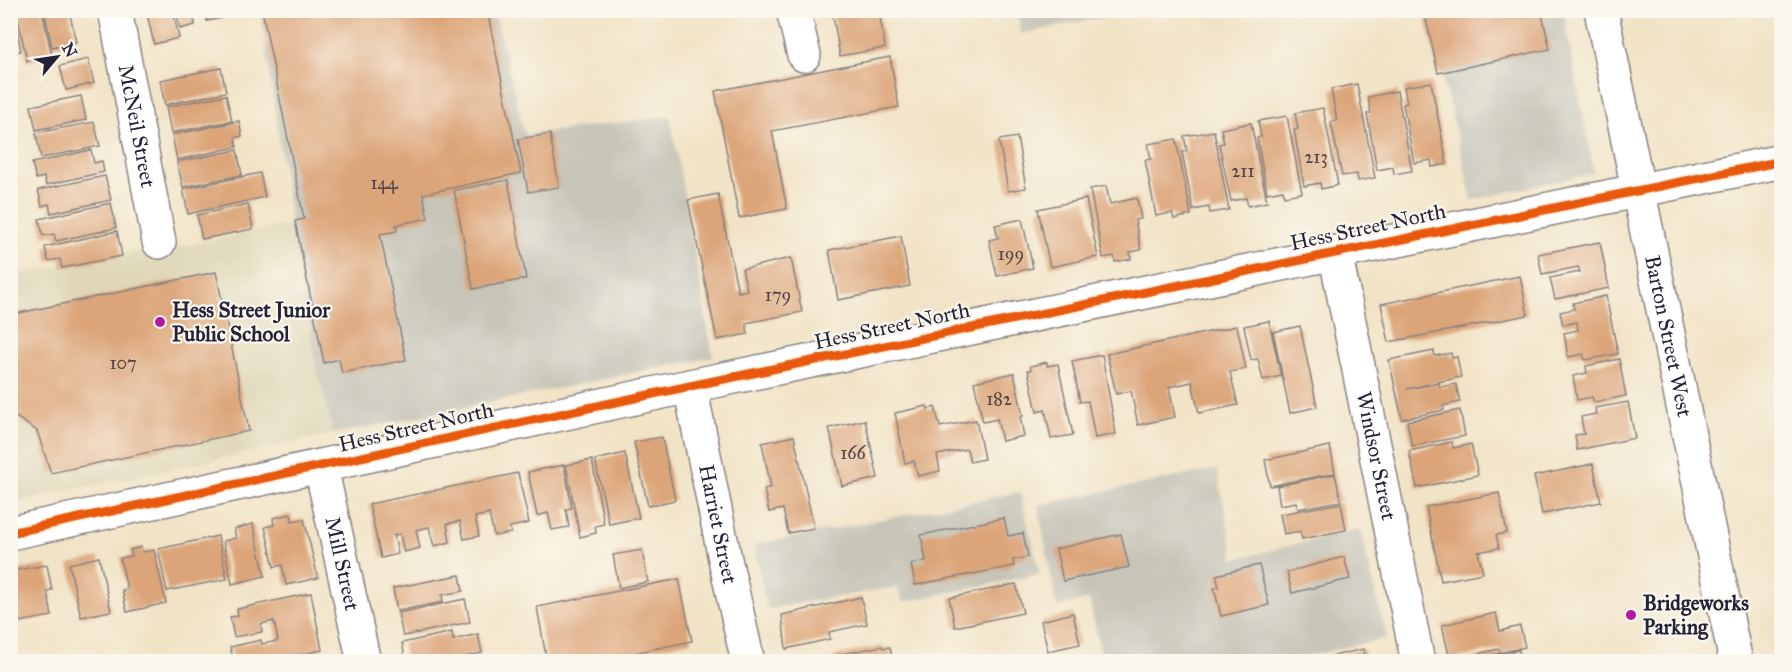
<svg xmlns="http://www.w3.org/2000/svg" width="1792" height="672" font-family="'IM FELL Great Primer',serif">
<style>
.built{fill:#dfd7b7}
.industrial{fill:#c6c5b8}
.building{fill:#dca579}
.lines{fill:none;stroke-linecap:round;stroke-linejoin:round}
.minor-casing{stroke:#8a8280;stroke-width:36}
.minor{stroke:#fff;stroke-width:33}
.cycleway-casing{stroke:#fbf7ec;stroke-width:13}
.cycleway{stroke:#e8590c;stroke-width:9}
.poi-dot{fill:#b5179e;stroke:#fbf7ec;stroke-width:2}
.labels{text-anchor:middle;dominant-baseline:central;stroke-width:4.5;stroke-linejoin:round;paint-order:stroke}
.number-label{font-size:18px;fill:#50434a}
.street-label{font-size:21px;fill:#22223b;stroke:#fbf7ec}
.poi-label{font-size:21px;font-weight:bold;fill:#22223b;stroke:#fbf7ec;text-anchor:start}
</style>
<rect width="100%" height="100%" fill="#fbf7ec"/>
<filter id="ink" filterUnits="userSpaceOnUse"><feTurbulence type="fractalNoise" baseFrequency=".0167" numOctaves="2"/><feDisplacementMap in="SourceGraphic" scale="12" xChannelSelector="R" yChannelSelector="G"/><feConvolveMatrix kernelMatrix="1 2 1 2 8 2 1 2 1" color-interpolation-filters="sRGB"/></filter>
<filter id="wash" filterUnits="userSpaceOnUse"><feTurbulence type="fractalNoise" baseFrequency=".008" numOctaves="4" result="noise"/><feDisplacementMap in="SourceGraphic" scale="24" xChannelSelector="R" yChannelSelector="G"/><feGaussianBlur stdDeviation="1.35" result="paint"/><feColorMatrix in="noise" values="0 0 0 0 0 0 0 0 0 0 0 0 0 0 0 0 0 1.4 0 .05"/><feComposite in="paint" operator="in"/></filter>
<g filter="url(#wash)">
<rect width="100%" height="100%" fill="#f1e3c6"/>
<path class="built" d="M291 224 317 368 333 434 11 503 10 244 19 275 135 252 178 247Z"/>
<path class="industrial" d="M1017 10H1134V11L1021 34Z
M261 11H494L525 135 670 116 713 357 333 434 317 368 291 224Z
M1427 11H1563L1594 173 1472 200Z
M1217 469 1234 559 1360 529 1387 638 1284 661H1103L1089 599 1057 607 1038 505Z
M1020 492 1040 574 903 602 897 587 767 609 754 545Z"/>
<g id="blocks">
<path class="building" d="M10 10H13L21 51 10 53Z
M16 10H42L52 56 27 61Z
M44 10H69L76 42 52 47Z
M146 10H173L179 38 154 44Z
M176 10H202L203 15 194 17 195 25 180 29Z
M205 10H220L222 18 207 21Z
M262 10H487L521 173 423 194 428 218 396 225 397 231 380 234 406 360 342 373 339 359 324 363 295 221 304 219Z
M832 10H879L885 48 840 56Z
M1424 10H1541L1550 49 1438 73Z
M890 57 899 107 772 131 787 209 739 218 715 91Z
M88 59 94 83 66 90 60 66Z
M221 68 226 92 165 105 160 80Z
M1431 82 1447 164 1432 167 1431 160 1414 163 1403 104 1407 103 1404 87Z
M1357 84 1375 178 1358 181 1357 174 1342 176 1331 122 1337 121 1331 89Z
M1397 91 1412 171 1394 174 1393 167 1377 170 1367 114 1371 113 1368 97Z
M226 95 232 121 171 133 166 107Z
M81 96 86 120 36 130 31 106Z
M1323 108 1338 185 1321 189 1320 183 1304 186 1294 130 1298 129 1295 113Z
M1287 116 1302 193 1284 196 1283 190 1267 193 1257 138 1261 137 1258 121Z
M239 121 242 136 235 138 237 147 177 160 172 135Z
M94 122 100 146 41 158 36 133Z
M1251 123 1267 202 1248 206 1246 198 1231 201 1219 144 1224 143 1221 129Z
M1214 131 1229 210 1210 213 1209 207 1193 210 1182 152 1187 151 1184 136Z
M550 134 559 187 528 192 518 139Z
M1017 137 1026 188 1008 191 999 140Z
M1176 139 1191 215 1174 219 1172 213 1156 216 1145 160 1151 159 1148 144Z
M91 150 94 163 102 161 104 172 46 185 44 177 36 179 32 163Z
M237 150 242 175 183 187 177 162Z
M260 173 265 197 188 214 183 189Z
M105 176 111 200 51 213 49 204 42 206 38 190Z
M508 180 526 279 473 289 454 190Z
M1106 186 1110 204 1137 198 1141 219 1135 220 1141 250 1130 252 1131 259 1115 262 1114 256 1103 258 1090 189Z
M718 194 738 292 747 290 742 269 791 258 802 312 746 323 748 334 717 340 688 200Z
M1086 199 1098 257 1050 267 1038 209Z
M111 203 116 228 56 241 54 234 43 236 39 219Z
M248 204 253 229 202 239 197 215Z
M1022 219 1033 268 997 276 989 240 998 238 995 225Z
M117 231 122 256 62 268 60 259 48 261 45 247Z
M901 236 910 286 838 300 829 250Z
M1600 242 1609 288 1555 299 1550 278 1580 272 1578 267 1542 274 1538 254Z
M216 272 249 431 51 473 37 431 10 413V307H13L14 314Z
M1520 276 1528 315 1389 342 1381 304Z
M1606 296 1618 354 1585 360 1583 354 1568 357 1564 333 1578 330 1577 322 1563 325 1560 312 1574 309 1573 303Z
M1269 321 1281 376 1263 380 1258 359 1251 360 1244 326Z
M1237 326 1246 369 1230 372 1238 405 1199 413 1192 382 1169 387 1175 417 1138 425 1131 391 1116 394 1107 354Z
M1300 326 1317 407 1290 413 1273 332Z
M1434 351 1435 356 1451 353 1452 358 1457 357 1461 377 1407 389 1439 383 1440 387 1456 384 1460 402 1443 406 1444 410 1402 419 1389 360Z
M1102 355 1116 434 1095 438 1088 401 1080 402 1072 361Z
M1619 359 1626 396 1594 402 1592 397 1577 400 1573 376 1587 373 1586 366Z
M1047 362V366L1058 364 1073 435 1051 439 1045 410 1037 412 1028 370H1031V366Z
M1014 373 1023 416 1020 417 1024 436 1002 441 997 419 983 422 974 382Z
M1628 402 1635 438 1577 450 1575 435 1584 434 1581 417 1596 414 1595 408Z
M927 406 928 409 935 407 940 427 976 420 984 459 970 462 967 449 937 455 940 471 918 476 914 461 905 463 895 413Z
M1460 410 1465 436 1412 446 1407 421Z
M865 420 878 478 842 486 829 428Z
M794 436 814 528 788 533 783 509 769 512 764 489 771 487 762 443Z
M662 437 675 500 648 506 634 442Z
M1452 442 1453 448 1471 444 1478 475 1417 488 1409 451Z
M1330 446 1335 473 1270 486 1265 460Z
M625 453 639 518 609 524 595 460Z
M592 460 604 524 595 526 596 533 580 537 566 465Z
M1593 464 1601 502 1542 514 1534 476Z
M564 465 572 508 566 509 569 527 552 530 548 513 537 516 528 472Z
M518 473 529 523 510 527 511 533 494 536 489 514 475 517 479 536 464 539 460 521 447 524 450 542 434 546 429 527 416 530 420 548 404 552 400 534 394 535 398 554 381 558 369 504Z
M1335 474 1341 501 1298 509 1296 502 1280 505 1277 486Z
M1499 493 1507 533 1496 535 1499 548 1478 552 1483 573 1441 581 1426 507Z
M1341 503 1346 530 1302 539 1300 531 1284 534 1280 514Z
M291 514 292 521 304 519 318 578 286 585 282 565 274 567 265 527 274 525 273 518Z
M1004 518 1008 536 1023 533 1028 557 1013 560 1014 566 915 585 911 564 926 561 921 535Z
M253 524 265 576 232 584 223 541 236 538 234 529Z
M1121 534 1129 567 1063 581 1056 549Z
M218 536 227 579 167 591 158 549Z
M141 547 142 552 154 550 166 603 127 612 122 590 127 589 120 558 132 556 130 550Z
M642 550 648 582 619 588 613 555Z
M99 557 111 611 81 617 69 564Z
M1344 557 1350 579 1292 593 1287 572Z
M47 565 52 590 47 591 52 616 20 622 15 597 10 598V571Z
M1259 565 1269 605 1221 616 1214 588 1219 587 1216 575Z
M460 575 463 591 442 595 443 602 397 611 393 588Z
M679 579 692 641 591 662H547L537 607Z
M1016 584 1023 613 955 627 949 598Z
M311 593 322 650 265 662H234L230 647 261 640 262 644 278 641 274 621 261 624 262 632 234 637 230 617 238 616 237 609Z
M861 597 867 624 829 632 830 639 786 649 782 615Z
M465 599 470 622 403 636 398 613Z
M1073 613 1080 644 1048 651 1041 621Z
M1496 613 1500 631 1520 626 1525 647 1500 653 1499 649 1450 660 1442 625Z
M452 632 453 640 478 634 482 653 443 662H406L402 643Z
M882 646 883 648 890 647 893 662H827L837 655Z
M1364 649 1366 662H1310V661Z
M1519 650 1521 662H1465V660Z
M321 657 322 662H302V660Z"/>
</g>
</g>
<g filter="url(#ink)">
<use href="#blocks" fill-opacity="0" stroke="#8a8280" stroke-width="1.5"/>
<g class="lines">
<defs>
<g id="minor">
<path id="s1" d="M115 10 159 242"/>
<path d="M793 10 804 55"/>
<path id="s2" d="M1601 10 1736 662"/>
<path id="s3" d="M1335 252 1418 662"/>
<path id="s4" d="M690 386 725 559 748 662"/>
<path id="s5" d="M321 467 364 662"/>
<path d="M10 533 690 386 1782 161"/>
</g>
</defs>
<use href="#minor" class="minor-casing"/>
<use href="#minor" class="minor"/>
<defs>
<path id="cycleway" d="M10 533 690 386 1782 161"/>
</defs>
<use href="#cycleway" class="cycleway-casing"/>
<use href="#cycleway" class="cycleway"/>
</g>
</g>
<g class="poi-dot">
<circle cx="160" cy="322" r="6"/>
<circle cx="1631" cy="615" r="6"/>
</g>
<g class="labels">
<g class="number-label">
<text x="1316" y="157">213</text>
<text x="1243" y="171">211</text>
<text x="384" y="183">144</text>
<text x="1011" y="254">199</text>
<text x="778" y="295">179</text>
<text x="123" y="363">107</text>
<text x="999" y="399">182</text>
<text x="853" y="453">166</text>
</g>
<g class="street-label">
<text stroke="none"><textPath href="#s1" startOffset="118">McNeil Street</textPath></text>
<text transform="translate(1368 227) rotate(-12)">Hess Street North</text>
<text transform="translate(892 326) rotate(-12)">Hess Street North</text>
<text stroke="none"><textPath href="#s2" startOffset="333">Barton Street West</textPath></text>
<text transform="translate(416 427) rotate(-13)">Hess Street North</text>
<text stroke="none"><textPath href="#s3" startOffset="208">Windsor Street</textPath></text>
<text stroke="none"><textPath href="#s4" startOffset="141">Harriet Street</textPath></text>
<text stroke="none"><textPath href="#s5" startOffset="99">Mill Street</textPath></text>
</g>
<g class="poi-label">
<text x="172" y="310">Hess Street Junior<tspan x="172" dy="24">Public School</tspan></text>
<text x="1643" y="603">Bridgeworks<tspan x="1643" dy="24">Parking</tspan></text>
</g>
</g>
<rect width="1792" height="672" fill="none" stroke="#fbf7ec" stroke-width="36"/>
<g transform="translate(57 57) rotate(61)" stroke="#fbf7ec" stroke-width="4.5" paint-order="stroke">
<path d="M0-4.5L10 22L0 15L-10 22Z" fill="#22223b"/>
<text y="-9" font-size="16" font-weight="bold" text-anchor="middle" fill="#22223b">N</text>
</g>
</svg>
